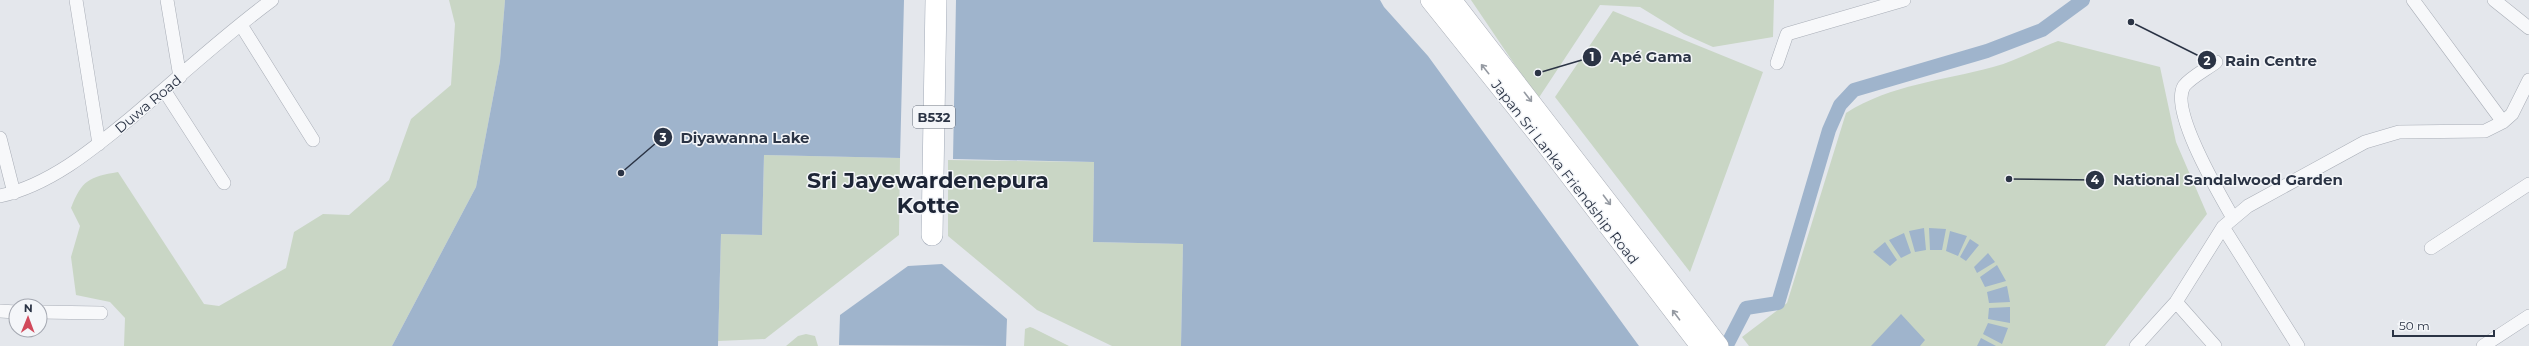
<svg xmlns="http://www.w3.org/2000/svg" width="2529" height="346" font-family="Montserrat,sans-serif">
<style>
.green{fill:#c9d6c5}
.water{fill:#9fb4cc}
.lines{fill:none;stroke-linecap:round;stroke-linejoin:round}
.canal{stroke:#9fb4cc;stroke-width:14}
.street-casing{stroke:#a9aeb7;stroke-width:14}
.secondary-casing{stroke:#a9aeb7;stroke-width:20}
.primary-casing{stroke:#a3abb8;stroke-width:22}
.street{stroke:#f7f8fa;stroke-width:13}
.secondary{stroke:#fff;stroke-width:19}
.primary{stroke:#fff;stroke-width:21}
.oneway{stroke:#959aa2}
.labels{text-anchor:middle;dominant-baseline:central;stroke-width:3;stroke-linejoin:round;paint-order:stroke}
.shield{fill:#f4f6f9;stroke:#676e7b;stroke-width:1}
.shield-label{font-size:13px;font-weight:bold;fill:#2b3445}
.street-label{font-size:14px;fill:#2b3445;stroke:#f4f6f9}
.town-label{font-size:22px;font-weight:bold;fill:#1d2536;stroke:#f4f6f9}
.leader{fill:none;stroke:#2b3445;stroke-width:1.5}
.callout-dot{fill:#2b3445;stroke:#f4f6f9;stroke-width:1.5}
.mark-label{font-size:12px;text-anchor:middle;font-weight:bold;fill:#fff}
.callout-label{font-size:15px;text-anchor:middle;font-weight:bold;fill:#2b3445;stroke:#f4f6f9;stroke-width:3;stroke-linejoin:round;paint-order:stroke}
</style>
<rect width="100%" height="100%" fill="#e4e7ec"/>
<path class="green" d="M449 0H505L500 61 476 187 392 346H124L125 318 110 302 76 295 71 257 80 226 71 208C82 180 89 177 118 172L204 304 219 306 286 268 294 232 323 214 349 215 389 180 411 119 451 85 455 24Z
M1471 0H1774L1773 37 1713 47 1684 34 1640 7 1600 5 1538 99Z
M1613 11 1763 72 1690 272 1555 97Z
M2058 41 2160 67 2176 142 2207 214 2105 346H1749L1742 337 1787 303 1846 113C1892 84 1942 81 1993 67 2015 61 2037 49 2058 41Z
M764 155 900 158 899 235 765 339 718 341 721 234 762 235Z
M948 160 1094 162 1093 242 1183 244 1181 346H1112L1037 310 948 236Z
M1030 327 1033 328 1069 346H1024L1025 329Z
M806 334 815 336 818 346H786L798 336Z"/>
<path class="water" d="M505 0H904L900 158 764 155 762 235 721 234 718 346H392L476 187 500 61Z
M956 0H1380L1384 7 1428 56 1639 346H1181L1183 244 1093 242 1094 162 953 159Z
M1924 228 1926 250 1915 252 1909 231Z
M1929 228 1946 229 1942 250H1930Z
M1950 231 1967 236 1958 256 1946 251Z
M1904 233 1911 253 1901 258 1889 240Z
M1970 239 1979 245 1966 261 1960 257Z
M1885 242 1897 260 1890 266 1873 252Z
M1988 253 1995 262 1977 273 1974 267Z
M942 264 1007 319 1006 346 839 345 840 315 908 266Z
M1997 265 2006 281 1985 287 1980 277Z
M2007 286 2010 302 1989 303 1987 292Z
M2010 307V323L1988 319 1989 308Z
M1901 314 1925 340 1920 346H1871Z
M1988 323 2008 328 2002 344 1983 334Z
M1981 338 1996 346H1977Z"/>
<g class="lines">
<path class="canal" d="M1728 343 1746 308 1778 303 1829 130 1840 105 1854 90 1987 51 2042 30 2083 0"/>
<defs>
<path id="street" d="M76 0 99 144
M167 0 180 77
M2413 0 2503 122
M2494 0 2529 28
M241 25 313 140
M2216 62C2207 69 2191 77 2184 86 2169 110 2220 195 2233 218
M1777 63 1787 34 1904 0
M164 90 224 183
M0 138 14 193
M0 196C50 185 93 149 132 117 178 78 223 36 272 0
M2223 227 2298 346
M2431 248 2529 184
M2176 302 2215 346
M0 311 16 312
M40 312 101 313
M2136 346 2176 302 2223 227 2248 206 2365 142 2399 132 2485 131 2503 122 2512 114 2529 80
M2483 346 2529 316"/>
<path id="secondary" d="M1430 0 1543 141 1700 346
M1452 0 1719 346"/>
<path id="primary" d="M932 235 936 0"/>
</defs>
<use href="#street" class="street-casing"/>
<use href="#secondary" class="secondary-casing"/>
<use href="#primary" class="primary-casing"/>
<use href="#street" class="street"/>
<use href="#secondary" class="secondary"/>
<use href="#primary" class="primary"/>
</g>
<defs><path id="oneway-shaft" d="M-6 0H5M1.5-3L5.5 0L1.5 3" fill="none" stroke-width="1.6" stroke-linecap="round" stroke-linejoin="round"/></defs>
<g class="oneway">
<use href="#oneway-shaft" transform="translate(1485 69) rotate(-129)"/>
<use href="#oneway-shaft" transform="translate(1528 97) rotate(52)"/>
<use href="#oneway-shaft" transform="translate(1607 200) rotate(53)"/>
<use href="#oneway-shaft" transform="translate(1676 315) rotate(-127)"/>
</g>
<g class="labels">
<rect class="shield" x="913" y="106" width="42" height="22" rx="3"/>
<g class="shield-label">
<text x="934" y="117">B532</text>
</g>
<g class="street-label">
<text transform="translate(148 104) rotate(-40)">Duwa Road</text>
<text transform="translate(1565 172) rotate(52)">Japan Sri Lanka Friendship Road</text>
</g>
<g class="town-label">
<text x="928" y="180">Sri Jayewardenepura<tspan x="928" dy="25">Kotte</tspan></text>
</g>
</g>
<path class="leader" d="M1538 73L1592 57M2131 22L2207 60M621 173L663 137M2009 179L2095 180"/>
<g class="callout-dot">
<circle cx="1538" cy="73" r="4"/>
<circle cx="2131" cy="22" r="4"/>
<circle cx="621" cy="173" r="4"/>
<circle cx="2009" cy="179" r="4"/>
<circle cx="1592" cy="57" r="10"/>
<circle cx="2207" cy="60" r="10"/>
<circle cx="663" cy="137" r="10"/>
<circle cx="2095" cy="180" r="10"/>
</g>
<g class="mark-label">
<text x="1592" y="61">1</text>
<text x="2207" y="65">2</text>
<text x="663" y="142">3</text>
<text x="2095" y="184">4</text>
</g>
<g class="callout-label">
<text x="1651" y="62">Apé Gama</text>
<text x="2271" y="66">Rain Centre</text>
<text x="745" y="143">Diyawanna Lake</text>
<text x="2228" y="185">National Sandalwood Garden</text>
</g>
<g transform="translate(28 318) rotate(1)"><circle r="19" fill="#f4f6f9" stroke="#a4a8b1"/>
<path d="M0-3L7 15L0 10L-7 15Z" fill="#d1495b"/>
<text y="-6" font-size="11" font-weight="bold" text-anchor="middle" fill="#2b3445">N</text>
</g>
<path d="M2393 330v6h101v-6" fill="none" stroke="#2b3445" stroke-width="2"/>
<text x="2399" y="330" font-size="12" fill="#2b3445" stroke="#f4f6f9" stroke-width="3" paint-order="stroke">50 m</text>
</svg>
